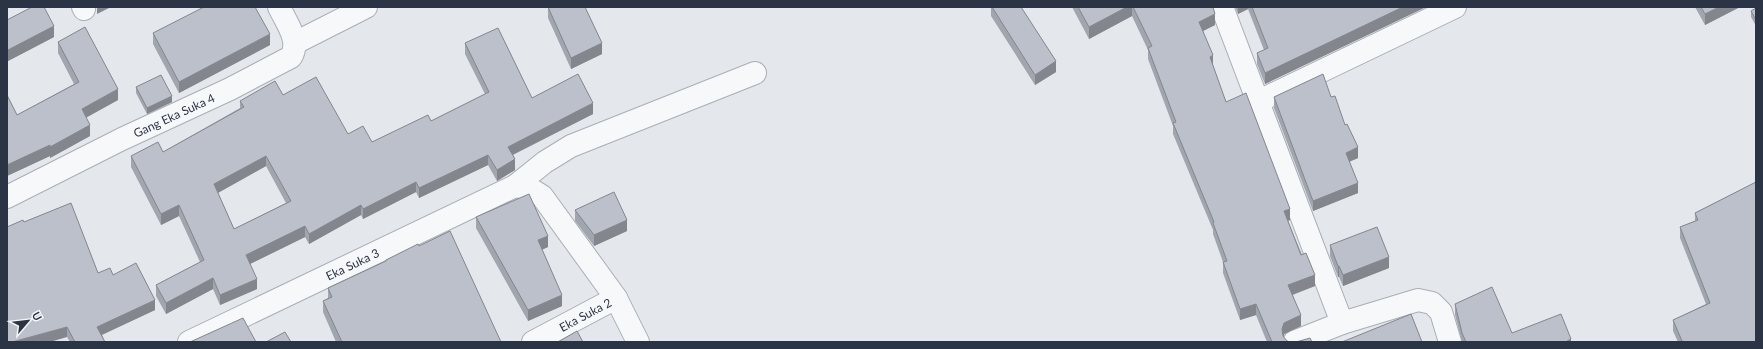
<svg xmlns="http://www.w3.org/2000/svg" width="1763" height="349" font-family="Lato,sans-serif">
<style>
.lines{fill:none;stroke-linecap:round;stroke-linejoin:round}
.minor-casing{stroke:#a9aeb7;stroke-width:24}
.minor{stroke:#f7f8fa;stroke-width:22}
.wall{fill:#a1a5ae;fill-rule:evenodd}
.shaded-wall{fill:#83868d}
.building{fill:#bbc0ca;stroke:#83868d;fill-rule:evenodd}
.labels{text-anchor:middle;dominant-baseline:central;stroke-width:3.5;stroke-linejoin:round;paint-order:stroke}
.street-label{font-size:12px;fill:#2b3445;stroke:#f4f6f9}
</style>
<rect width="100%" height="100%" fill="#e4e7ec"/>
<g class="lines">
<defs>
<g id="minor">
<path d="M83 7 84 9"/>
<path d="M1222 7 1342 323 1418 300 1432 303 1441 312 1450 342"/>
<path d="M295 43 366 7"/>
<path d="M1259 101 1455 7"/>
<path d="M515 186 529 188 542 196 616 298 638 342"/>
<path id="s1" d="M7 197 122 139 230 89 291 57C301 41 286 22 279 7"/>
<path id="s2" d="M189 342 515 186 545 162 571 146 755 73"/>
<path id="s3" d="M533 342 616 298"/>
<path d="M1294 342 1342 323"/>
</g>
</defs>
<use href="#minor" class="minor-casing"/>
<use href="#minor" class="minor"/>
</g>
<path class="wall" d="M548 7 602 54 571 69 548 18Z
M991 7H1021L1056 72 1035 85 991 16Z
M1072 7H1213L1215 25 1203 31 1213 66 1226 102 1290 220 1288 221 1315 286 1293 295 1301 326 1284 334 1283 337 1287 341 1290 342H1267L1256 315 1240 320 1223 273V262L1213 234V230L1173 134V126L1148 59V50L1132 16 1089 39Z
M1235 7H1426L1265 84 1257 64V53L1264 50 1248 9 1238 14Z
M1695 7H1740L1705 25Z
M1756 8V26L1751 17V11Z
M7 20 54 37 8 61 7 60Z
M153 33 270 45 179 93 153 44Z
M58 42 118 100 86 117 90 136 50 158V156L7 176V95L17 115 74 84 58 53Z
M465 43 532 98 593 114 513 155 515 170 497 181 488 165 419 198 416 192 363 219 361 215 309 244 305 237 250 264 257 289 220 305 213 289 166 314 156 296V285L200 262 179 216 161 225 131 167V156L163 152 240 108V101L283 95 348 134 372 142 431 121 485 94 465 54ZM266 166 286 203 234 229 218 193Z
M136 87 172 102 147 114 136 93Z
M1274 97 1358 158 1349 162 1358 193 1313 211 1274 108Z
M1756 182V342H1678L1673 331V320L1706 304 1680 238V227L1695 221V213Z
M575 210 627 231 594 246 575 221Z
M476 217 548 247 542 250 562 306 528 321 476 228Z
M24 222 98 273 113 275 155 310 102 335 105 342H70L67 337Z
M1330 245 1389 268 1343 286 1339 277H1338L1330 256Z
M419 246 501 342H336L323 312V301L328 298V288L386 262V260Z
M1455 304 1512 333 1571 342H1462L1455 315Z"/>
<path class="shaded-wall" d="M97 7H111L97 14Z
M1127 7H1132V16L1089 39V27Z
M1238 7H1248V9L1238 14Z
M1403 7H1426L1265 84V73Z
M1719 7H1740L1705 25V14Z
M1215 14V25L1199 33V22Z
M54 26V37L8 61V50Z
M270 34V45L179 93V82Z
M602 43V54L571 69V58Z
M1213 55V67L1210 57Z
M1056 61V72L1035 85V75Z
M118 89V100L82 120V109Z
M172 96V102L147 114V108Z
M593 103V114L508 157V147Z
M90 125V136L50 158V147Z
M50 145V156L7 176V165Z
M1358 147V158L1346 163V153Z
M488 155V165L419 198V188Z
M266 156V166L214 195V184Z
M515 159V170L497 181V170Z
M416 182V192L363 219V209Z
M1358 183V193L1313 211V201Z
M179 205V216L161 225V214Z
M361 205V215L309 244V234Z
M1290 209V220L1284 222V211Z
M627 220V231L594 246V235Z
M305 226V237L246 266V255Z
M548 236V247L538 251V240Z
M1389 257V268L1343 286V275Z
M1338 266H1339V277H1338Z
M1315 275V286L1288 296V285Z
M213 278V289L166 314V303Z
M257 279V289L220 305V295Z
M562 295V306L528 321V310Z
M155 300V310L97 337V327Z
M1256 304V315L1240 320V309Z
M1301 315V326L1284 334 1282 340V329L1284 323Z
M67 327V337L50 342H12Z
M1571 339V342H1567V341Z"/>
<path class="building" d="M32 7H44L54 26 8 50 7 49V20Z
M204 7H255L270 34 179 82 153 33Z
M548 7H585L602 43 571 58Z
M992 7H1021L1056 61 1035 75Z
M1078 7H1127L1089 27Z
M1133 7H1213L1215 14 1199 22 1213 55 1210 57 1226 102 1246 93 1290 209 1284 211 1301 255 1306 253 1315 275 1288 285 1301 315 1284 323 1282 329 1283 336 1287 341 1290 342H1272L1256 304 1240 309 1223 262 1227 261 1213 223 1214 222 1173 123 1176 122 1148 48 1152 46Z
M1252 7H1403L1265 73 1257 53 1268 48Z
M1701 7H1719L1705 14Z
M1756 8V20L1751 11Z
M85 27 118 89 82 109 90 125 50 147V145L7 165V95L17 115 79 82 58 42Z
M498 28 532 98 578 74 593 103 508 147 515 159 497 170 488 155 419 188 416 182 363 209 361 205 309 234 305 226 246 255 257 279 220 295 213 278 166 303 156 285 204 260 179 205 161 214 131 156 158 142 163 152 244 107 240 101 275 81 283 95 316 77 348 134 363 126 372 142 428 115 431 121 489 92 465 43ZM266 156 291 201 234 229 214 184Z
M1323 74 1331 97 1335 96 1345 125 1347 124 1358 147 1346 153 1358 183 1313 201 1274 97Z
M161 75 172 96 147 108 136 87Z
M1756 182V342H1680L1682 341 1673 320 1710 303 1680 227 1698 220 1695 213Z
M614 192 627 220 594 235 575 210Z
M529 194 548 236 538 240 562 295 528 310 476 217Z
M71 203 98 273 110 268 113 275 136 263 155 300 97 327 105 342H75L67 327 12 342H7V227L23 220 24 222Z
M1377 227 1389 257 1343 275 1339 266H1338L1330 245Z
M450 231 501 342H342L323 301 332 297 328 288 386 261V260L418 244 419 246Z
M1492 287 1512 333 1561 314 1571 339 1567 341 1568 342H1466L1462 333 1455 304Z
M1411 314 1422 342H1342Z
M243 318 256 342H190Z
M577 331 583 342H558Z
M285 332 291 342H266Z
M1310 338 1312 342H1296Z"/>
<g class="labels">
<g class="street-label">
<text stroke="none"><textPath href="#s1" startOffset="186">Gang Eka Suka 4</textPath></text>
<text stroke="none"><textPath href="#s2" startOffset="181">Eka Suka 3</textPath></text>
<text stroke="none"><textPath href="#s3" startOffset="59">Eka Suka 2</textPath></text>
</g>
</g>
<rect width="1763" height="349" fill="none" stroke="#2b3445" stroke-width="16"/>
<g transform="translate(28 321) rotate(62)" stroke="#f4f6f9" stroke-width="3" paint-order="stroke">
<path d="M0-3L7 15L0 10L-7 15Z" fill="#2b3445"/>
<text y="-6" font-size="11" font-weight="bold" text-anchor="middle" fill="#2b3445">U</text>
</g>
</svg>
